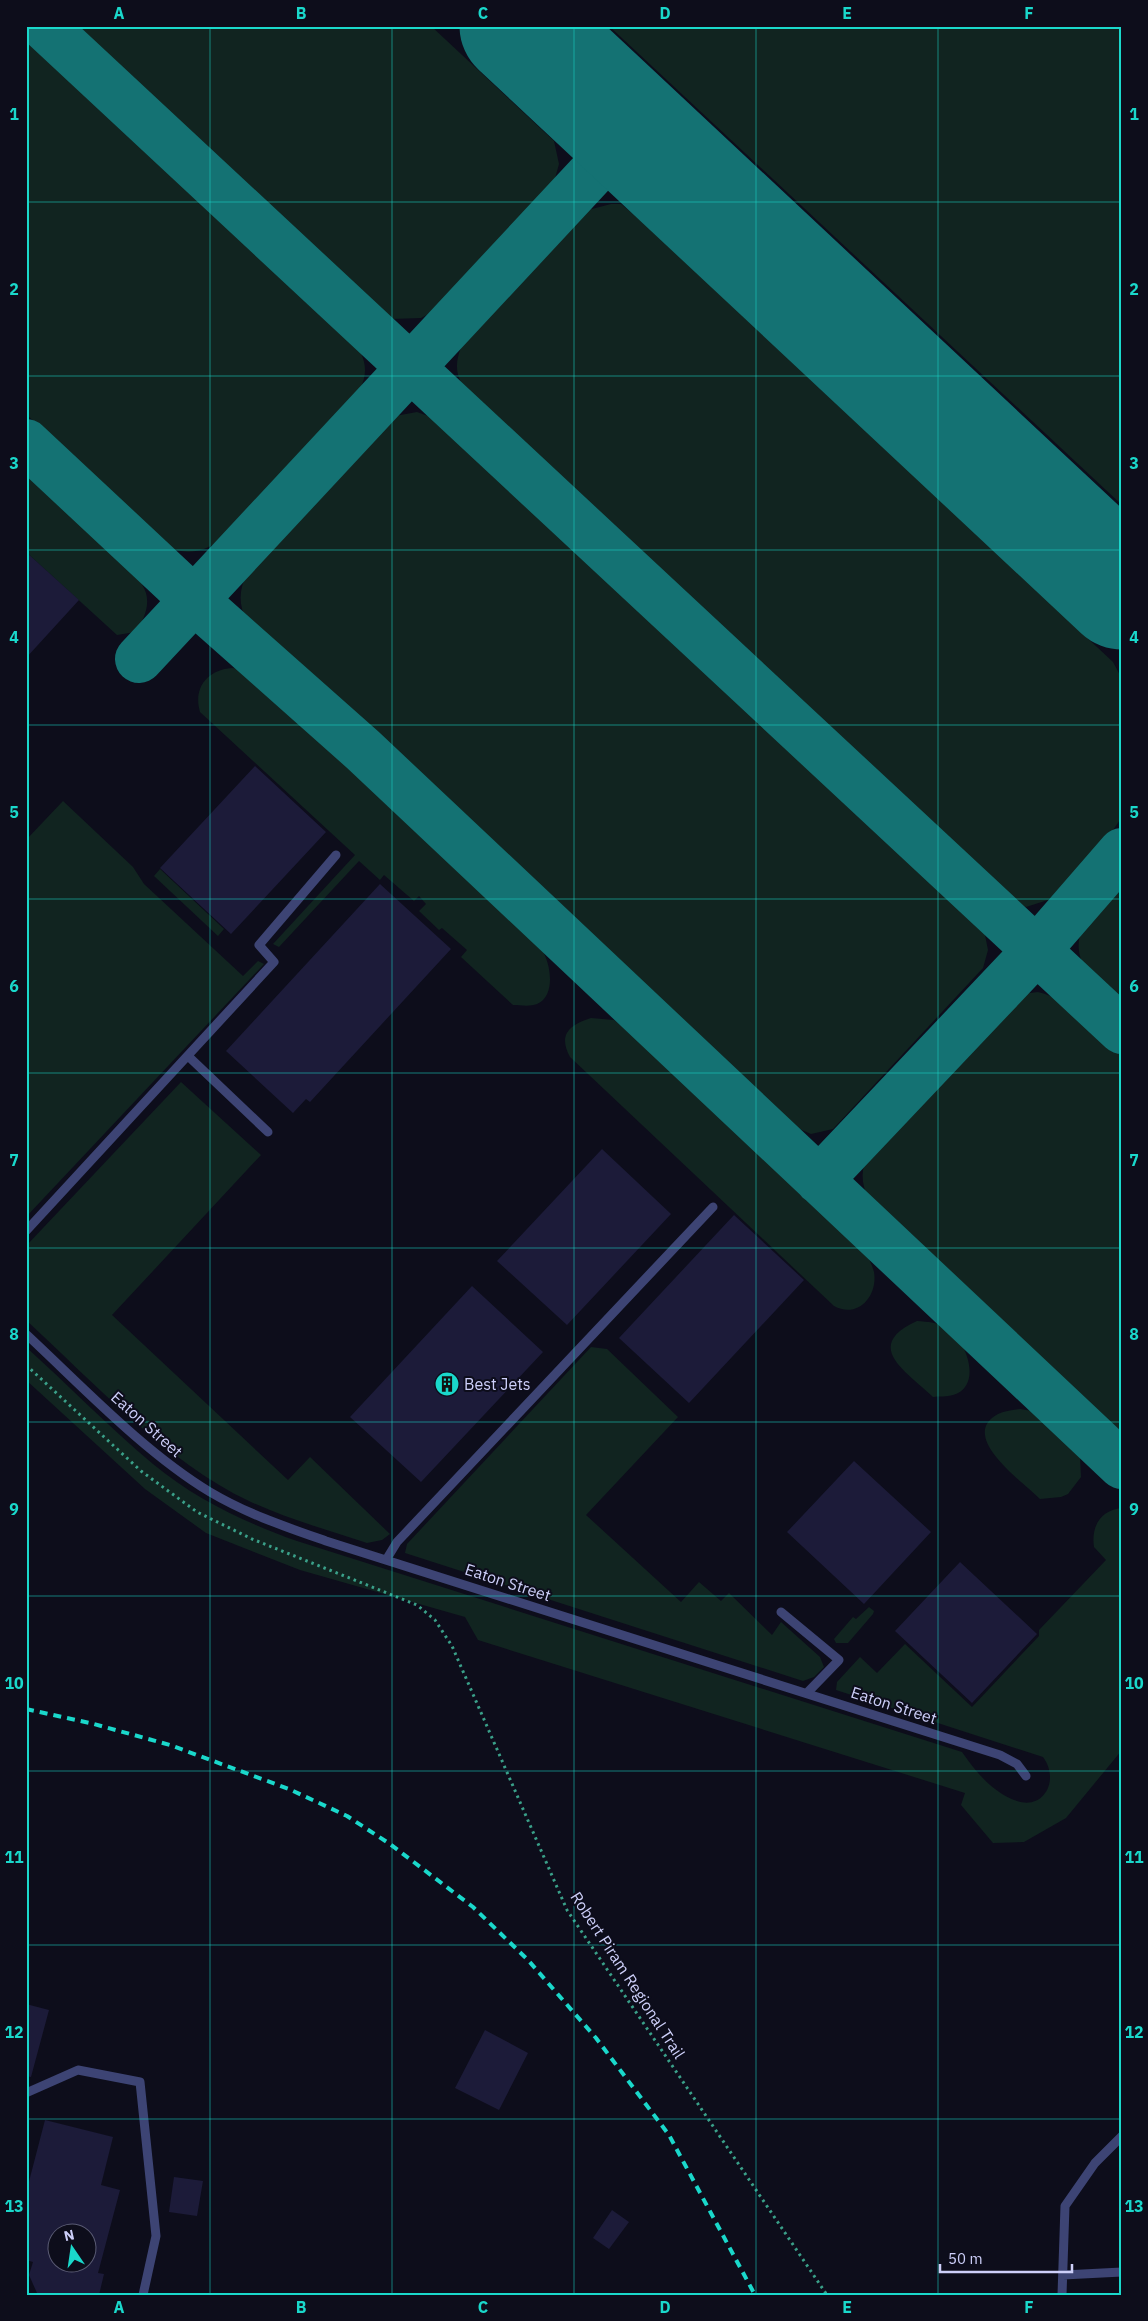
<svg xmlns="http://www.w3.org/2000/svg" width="1148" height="2321" font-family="'IBM Plex Sans',sans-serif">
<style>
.green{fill:#112420}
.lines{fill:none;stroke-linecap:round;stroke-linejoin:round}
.taxiway{stroke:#147273;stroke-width:48}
.runway{stroke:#147273;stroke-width:119}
.building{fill:#1c1b39;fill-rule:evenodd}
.path{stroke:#3aa089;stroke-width:3;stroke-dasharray:2.5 4;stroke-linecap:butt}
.service{stroke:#3d4474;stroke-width:9}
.rail{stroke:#1ad8cb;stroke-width:4;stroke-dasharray:8 6;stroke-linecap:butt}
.grid{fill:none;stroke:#1ad8cb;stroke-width:1;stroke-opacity:0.55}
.labels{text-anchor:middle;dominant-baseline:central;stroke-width:4;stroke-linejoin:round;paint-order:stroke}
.poi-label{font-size:16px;fill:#cdcff9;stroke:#0d0d1b;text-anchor:start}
.street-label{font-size:16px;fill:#cdcff9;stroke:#0d0d1b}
.neatline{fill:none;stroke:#1ad8cb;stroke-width:2}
.grid-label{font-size:16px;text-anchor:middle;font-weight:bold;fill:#1ad8cb}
</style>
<rect width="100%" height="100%" fill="#0d0d1b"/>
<path class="green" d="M78 26H431L554 141 559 164 554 182 436 310 421 318 391 319Z
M609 26H1122V505Z
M26 34 351 337C364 355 370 369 360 389L218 542C200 553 183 556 164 544L26 414Z
M611 204H621L639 219 1113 662 1122 679V817L1104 843 1051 899 1026 907 1012 899 462 384C451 366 460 347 470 331L580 215 588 210Z
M417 412 439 420 984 930 988 950 983 968 833 1129 811 1134 793 1126 247 621C238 604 239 590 247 573L383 426 395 416Z
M26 469C51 492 139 565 146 593 150 607 143 621 135 632L117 635 26 552Z
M232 668 240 669 250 676 542 950C551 964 556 996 537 1004 529 1007 520 1005 513 1005L461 957 467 950 442 928 439 930 419 911 426 904 419 896 414 901 384 875 380 880 359 861 279 947 273 944 355 855 200 712C193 688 207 670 232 668Z
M63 801 133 867 144 884 243 976 258 961 264 964 26 1217V840Z
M160 869 224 929 218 936 154 876Z
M1122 882V999L1082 962C1068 928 1101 904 1122 882Z
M1038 992C1072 1000 1097 1033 1122 1056V1437L869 1200C861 1184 860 1169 869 1153L1011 1000 1022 994Z
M591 1018 614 1020 622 1026 864 1250C868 1257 872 1264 874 1272 878 1296 858 1319 834 1306L570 1057C558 1035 569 1025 591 1018Z
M181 1082 261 1155 112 1315 288 1480 310 1457 390 1534 382 1540 367 1543C328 1530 287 1519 249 1501 168 1463 92 1381 26 1320V1246Z
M917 1321C928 1322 938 1322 947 1328 967 1341 983 1386 953 1395 947 1397 939 1396 933 1397 906 1371 862 1346 917 1321Z
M26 1347C68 1385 109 1427 153 1464 195 1499 246 1523 297 1541L962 1752C976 1772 993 1793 1017 1801 1044 1810 1060 1780 1043 1757L836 1690 837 1682 860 1657 877 1673 905 1644 972 1707 1039 1636V1630L1106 1560 1094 1547C1091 1527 1100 1510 1122 1508V1750L1066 1818 1024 1842 993 1843 961 1805 965 1793 478 1640 465 1617 300 1570 206 1533 145 1489 26 1380Z
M591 1347 607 1349 678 1417 586 1515 681 1602 699 1582 721 1601 729 1593 772 1635 781 1622 820 1657 824 1667 814 1677 803 1681 405 1553 407 1544Z
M1020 1409 1038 1412 1073 1445 1080 1456 1081 1477 1068 1494 1061 1497 1040 1499C1023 1482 957 1436 998 1414 1004 1411 1013 1410 1020 1409Z
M869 1607 874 1611 873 1614 848 1643H836L834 1639 853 1617 856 1619Z"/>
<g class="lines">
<path class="taxiway" d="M44 26 1122 1030
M26 443 194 600 363 750 1122 1465
M139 659 631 131
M819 1180 1036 951 1122 852"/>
<path class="runway" d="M519 26 1122 590"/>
</g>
<path class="building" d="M26 552 79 600 26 658Z
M255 766 326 832 231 934 160 868Z
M380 884 451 949 310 1102 306 1099 293 1113 226 1051Z
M602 1149 671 1214 567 1325 497 1261Z
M734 1215 804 1280 689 1403 619 1338Z
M472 1286 543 1352 421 1482 350 1417Z
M854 1461 931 1532 864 1604 787 1532Z
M960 1562 1037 1634 972 1703 895 1631Z
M26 2004 49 2010 31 2077 26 2076Z
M485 2030 528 2053 499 2110 455 2088Z
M45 2120 113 2137 101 2185 120 2190 98 2273 104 2274 99 2295 37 2293 29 2275 33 2262 26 2260V2193ZM58 2234H88V2264H58Z
M174 2177 203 2181 197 2216 169 2212Z
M612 2210 629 2222 609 2249 593 2238Z"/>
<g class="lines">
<path class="path" d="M26 1365 141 1471 197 1512 252 1539 417 1605 435 1620 452 1646 567 1910 827 2295"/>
<path class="service" d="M188 1056 268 1132
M26 1231 274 962 259 945 336 855
M26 1334C83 1387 144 1452 210 1492 247 1514 286 1527 326 1541L1000 1755 1017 1764 1026 1776
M386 1560 397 1542 713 1207
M781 1612 839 1660 807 1693
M26 2093 78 2070 140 2082 156 2236 143 2295
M1063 2275 1122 2272
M1062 2295 1065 2206 1095 2163 1122 2136"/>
<path class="rail" d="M26 1709 94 1724 170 1745 289 1789 347 1816 390 1844 473 1907 528 1960 596 2038 669 2135 755 2295"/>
</g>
<path class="grid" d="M210 26V2295M392 26V2295M574 26V2295M756 26V2295M938 26V2295M26 202H1122M26 376H1122M26 550H1122M26 725H1122M26 899H1122M26 1073H1122M26 1248H1122M26 1422H1122M26 1596H1122M26 1771H1122M26 1945H1122M26 2119H1122"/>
<defs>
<symbol id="building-disc" viewBox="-11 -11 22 22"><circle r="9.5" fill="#1ad8cb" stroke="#0d0d1b"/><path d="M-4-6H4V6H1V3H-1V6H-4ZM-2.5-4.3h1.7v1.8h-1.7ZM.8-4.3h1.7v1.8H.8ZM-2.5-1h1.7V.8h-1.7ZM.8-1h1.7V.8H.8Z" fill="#111"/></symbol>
</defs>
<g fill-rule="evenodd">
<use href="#building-disc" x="433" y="1370" width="28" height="28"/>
</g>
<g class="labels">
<g class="poi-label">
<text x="464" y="1384">Best Jets</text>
</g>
<g class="street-label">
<text transform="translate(147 1424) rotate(42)">Eaton Street</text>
<text transform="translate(508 1582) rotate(18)">Eaton Street</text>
<text transform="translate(894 1705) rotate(18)">Eaton Street</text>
<text transform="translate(628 1975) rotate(57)">Robert Piram Regional Trail</text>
</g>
</g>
<rect width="1148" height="2321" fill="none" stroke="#0d0d1b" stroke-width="55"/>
<g transform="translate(72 2248) rotate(347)"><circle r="24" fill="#0d0d1b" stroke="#5a5b74"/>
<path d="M0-4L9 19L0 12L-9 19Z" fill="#1ad8cb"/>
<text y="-8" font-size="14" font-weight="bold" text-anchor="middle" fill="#cdcff9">N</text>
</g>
<path d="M940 2264v8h132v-8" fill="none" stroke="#cdcff9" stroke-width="2.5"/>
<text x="948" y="2264" font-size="15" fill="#cdcff9" stroke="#0d0d1b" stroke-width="4" paint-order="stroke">50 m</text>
<rect x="28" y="28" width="1092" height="2266" class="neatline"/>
<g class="grid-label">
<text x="119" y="19">A</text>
<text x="301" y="19">B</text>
<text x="483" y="19">C</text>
<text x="665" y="19">D</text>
<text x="847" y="19">E</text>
<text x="1029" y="19">F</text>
<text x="14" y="120">1</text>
<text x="1134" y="120">1</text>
<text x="14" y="295">2</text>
<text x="1134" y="295">2</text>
<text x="14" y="469">3</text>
<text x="1134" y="469">3</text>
<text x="14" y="643">4</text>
<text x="1134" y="643">4</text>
<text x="14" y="818">5</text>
<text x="1134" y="818">5</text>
<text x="14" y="992">6</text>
<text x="1134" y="992">6</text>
<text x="14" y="1166">7</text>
<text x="1134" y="1166">7</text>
<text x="14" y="1340">8</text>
<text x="1134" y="1340">8</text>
<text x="14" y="1515">9</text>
<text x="1134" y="1515">9</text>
<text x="14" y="1689">10</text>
<text x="1134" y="1689">10</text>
<text x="14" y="1863">11</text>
<text x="1134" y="1863">11</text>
<text x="14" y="2038">12</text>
<text x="1134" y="2038">12</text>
<text x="14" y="2212">13</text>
<text x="1134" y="2212">13</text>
<text x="119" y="2313">A</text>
<text x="301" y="2313">B</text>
<text x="483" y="2313">C</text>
<text x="665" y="2313">D</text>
<text x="847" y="2313">E</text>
<text x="1029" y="2313">F</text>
</g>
</svg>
